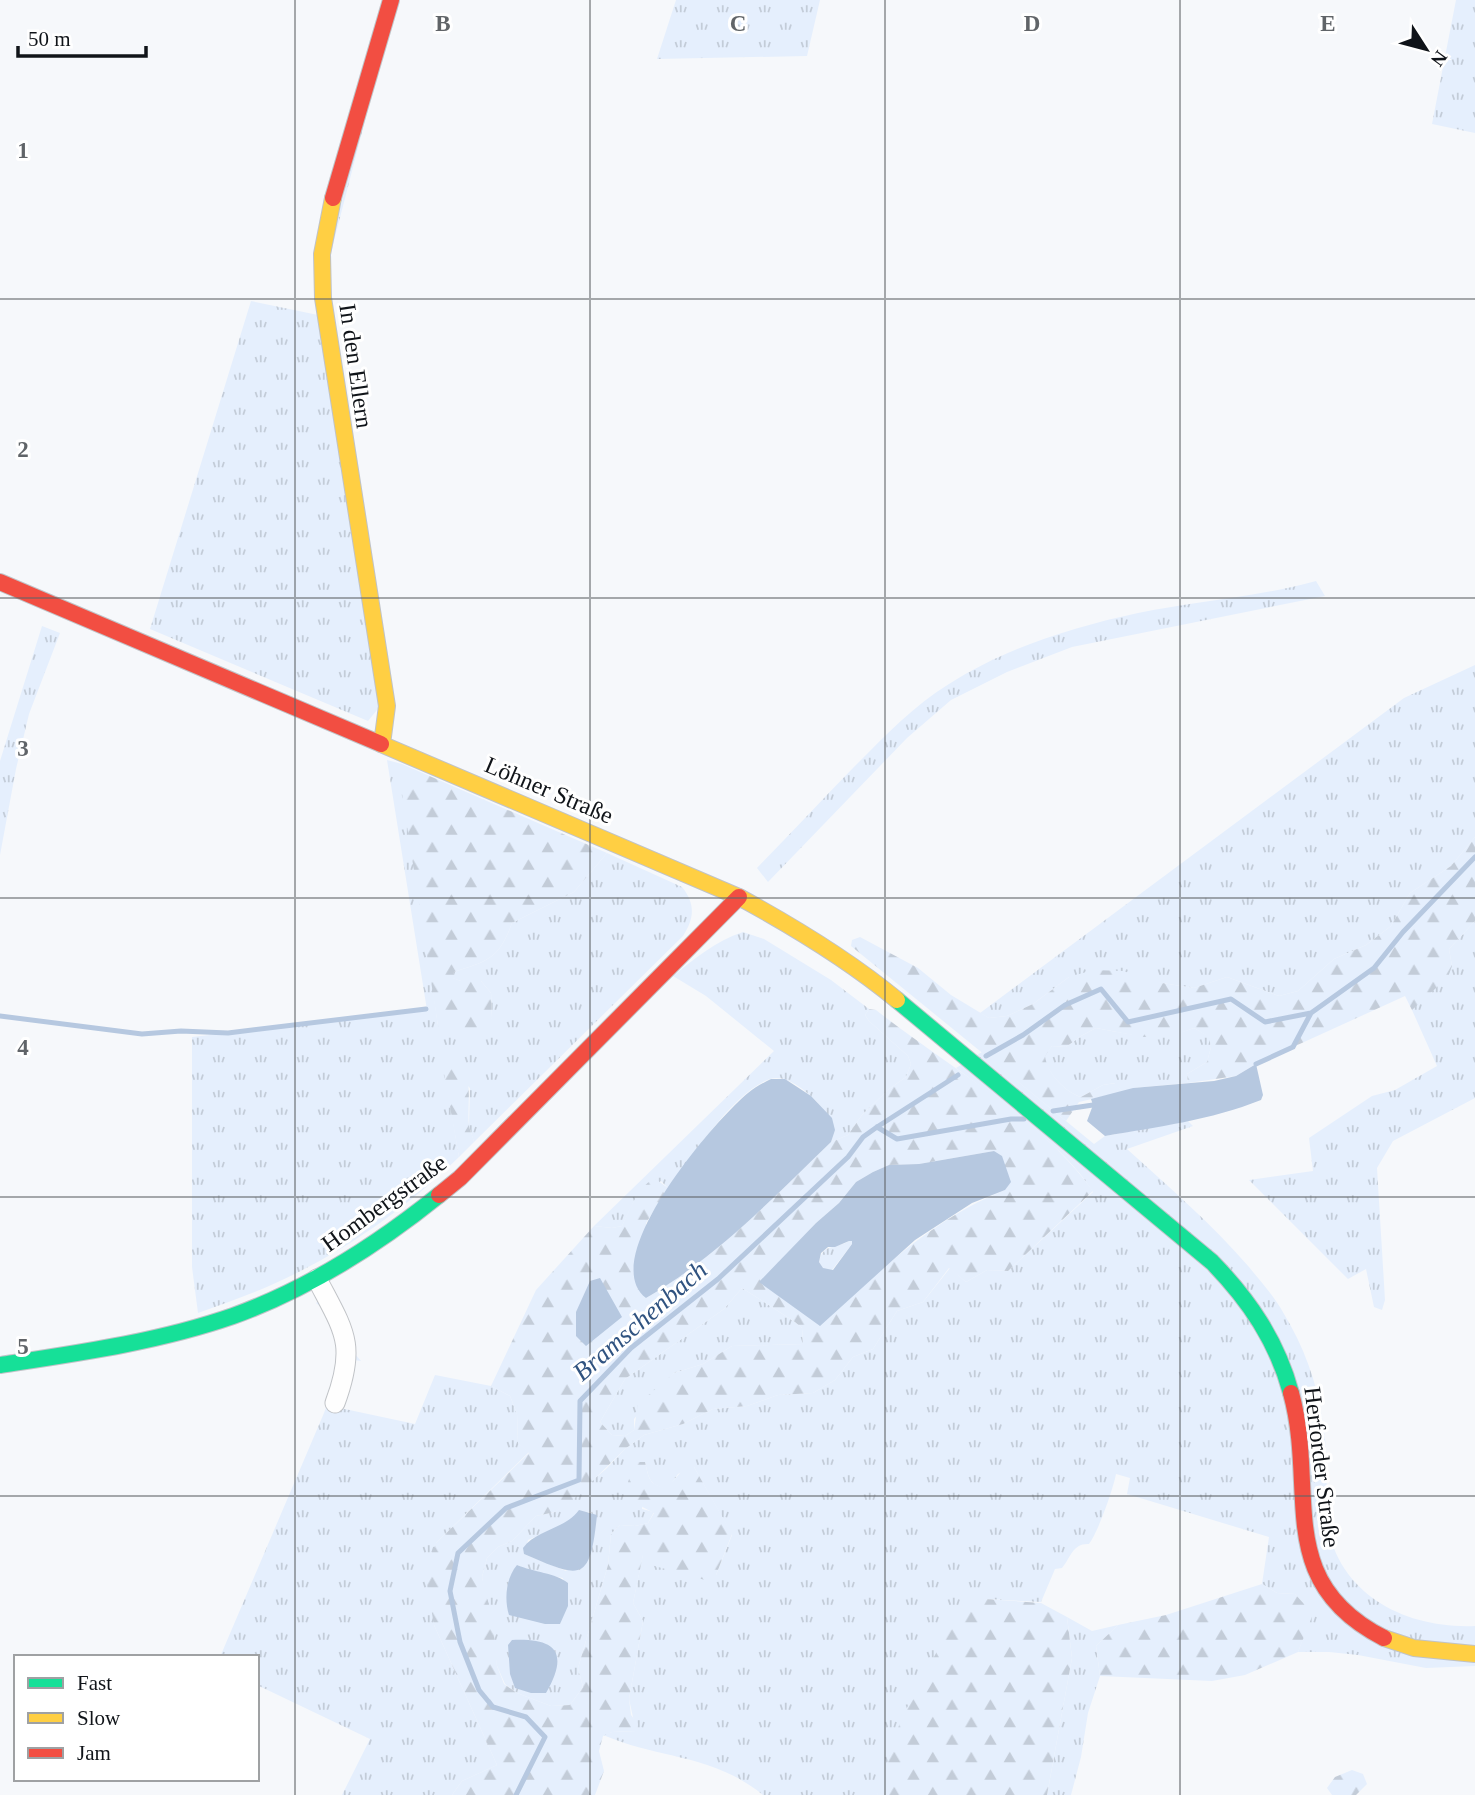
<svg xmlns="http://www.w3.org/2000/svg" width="1475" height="1795" font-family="'Times New Roman',serif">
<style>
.grass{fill:url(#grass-tufts);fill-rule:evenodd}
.forest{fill:url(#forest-firs);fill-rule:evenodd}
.water{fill:#b6c8e0;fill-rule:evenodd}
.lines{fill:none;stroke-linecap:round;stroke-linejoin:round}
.stream{stroke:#b6c8e0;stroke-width:5}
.street-casing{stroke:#c0c3c7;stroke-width:21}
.fast-casing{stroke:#c0c3c7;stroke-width:18}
.slow-casing{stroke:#c0c3c7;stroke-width:18}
.jam-casing{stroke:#c0c3c7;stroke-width:18}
.street{stroke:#fefefe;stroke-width:19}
.fast{stroke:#16e098;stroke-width:16}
.slow{stroke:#ffcf43;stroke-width:16}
.jam{stroke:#f24e42;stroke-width:16}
.grid{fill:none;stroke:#606468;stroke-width:2;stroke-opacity:0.55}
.labels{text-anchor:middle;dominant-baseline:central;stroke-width:6;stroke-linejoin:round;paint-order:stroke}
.street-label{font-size:24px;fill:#101419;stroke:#fff}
.water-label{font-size:26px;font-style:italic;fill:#305380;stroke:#fff}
.grid-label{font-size:23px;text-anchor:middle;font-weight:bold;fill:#606468;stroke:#fff;stroke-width:6;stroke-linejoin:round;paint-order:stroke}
</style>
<defs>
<pattern id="grass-tufts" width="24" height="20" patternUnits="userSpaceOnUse" patternTransform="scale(1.75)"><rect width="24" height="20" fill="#e5effd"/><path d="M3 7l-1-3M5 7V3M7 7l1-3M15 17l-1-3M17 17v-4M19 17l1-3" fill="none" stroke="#c3ccd8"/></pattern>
<pattern id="forest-firs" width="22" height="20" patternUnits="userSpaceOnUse" patternTransform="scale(1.75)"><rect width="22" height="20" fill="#e5effd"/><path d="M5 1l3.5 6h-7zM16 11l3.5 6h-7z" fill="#c3ccd8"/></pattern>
</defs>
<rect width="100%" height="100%" fill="#f6f8fb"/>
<path class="grass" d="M676 0H820L807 56 657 59Z
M1456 0H1475V133L1432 124Z
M392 16 327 268 390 694 368 721 150 629 251 301 318 315V289Z
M1316 581 1325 596 1072 647 1007 672 951 700 907 738 768 882 757 868C789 835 821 801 853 768 883 738 913 706 949 684 1005 648 1073 627 1138 613 1197 601 1258 597 1316 581Z
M42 626 60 633 29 714 16 769 0 855V761Z
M1475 665V837L1451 866 1410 893 1391 926 1366 945 1334 959 1298 991 1279 996 1227 977 1194 988 1162 983 1069 977 1033 1004 1007 1016 989 1018 980 1013 1404 698Z
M387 760 402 764 438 1026 492 1018 491 993 481 981H461L452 978 454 972C488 961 499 959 512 923L574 892 607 853 682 887C696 904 694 919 683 936L474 1142 469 1126 470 1088 443 1062 459 1157C405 1210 338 1256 269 1286 246 1296 222 1304 198 1313L192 1267V1037L427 1010Z
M1475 921V1098L1393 1141 1377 1168 1385 1300 1382 1310 1374 1307 1366 1269 1348 1279 1249 1180 1313 1171 1309 1138 1372 1096 1395 1090 1437 1066 1412 1010 1452 966 1449 949Z
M743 932 764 939 831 980 869 1009 865 1015 869 1021 908 1056 911 1064 906 1077 889 1089 862 1115 848 1135 831 1142C837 1123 829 1115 816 1101 806 1091 786 1074 770 1079 734 1091 691 1158 668 1188L661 1181 634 1201 622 1226 612 1228 594 1226 774 1051 706 996 673 976C696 958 715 941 743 932Z
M1096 1028C1134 1035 1157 1042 1194 1028L1210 1037 1211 1047 1207 1062 1187 1074 1188 1083 1133 1088 1122 1092 1115 1083 1103 1085 1081 1097C1065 1092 1047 1073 1044 1056L1052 1046 1066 1047 1081 1036Z
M982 1052 1094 1144 1105 1136 1188 1121 1193 1126 1127 1149C1169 1187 1212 1224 1249 1267 1261 1282 1275 1297 1284 1314 1303 1345 1317 1382 1322 1418 1325 1436 1327 1454 1327 1471 1327 1485 1325 1500 1326 1514 1333 1592 1403 1629 1475 1626V1666L1426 1668 1358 1655 1329 1652H1298L1312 1614 1295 1594 1277 1593 1262 1584 1269 1537 1127 1494 1130 1478 1116 1474C1113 1490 1098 1532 1089 1544 1073 1543 1071 1557 1062 1568L1055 1569 1041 1602 985 1599 877 1795H763C713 1754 659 1759 603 1735L612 1732 636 1731 629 1699 643 1621 633 1603 643 1554 716 1575 732 1535 694 1467 678 1474 668 1489C649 1485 649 1479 645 1462L642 1509 654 1512 648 1523 635 1526 620 1525 611 1534 608 1565 578 1668 583 1687 570 1705 551 1706 517 1693 505 1684 497 1666 482 1577 487 1558 498 1547 512 1541 536 1516 555 1512 606 1469 625 1449 644 1435 683 1424 713 1409 747 1406 778 1395 813 1393 835 1380 853 1357 873 1349 897 1311 923 1302 950 1268 966 1282 987 1270 1008 1271 1093 1192C1065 1146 999 1101 956 1068ZM584 1512H591L596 1524 593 1532 566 1571 524 1554 528 1540 566 1524ZM517 1565 535 1573 563 1578 567 1601 560 1624H545Z
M849 1241H852V1244L832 1270 823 1269 819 1262C823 1243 836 1249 849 1241Z
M742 1288 795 1322 802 1328 803 1344 732 1346 703 1364 674 1373 634 1419V1430L625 1436 612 1435 600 1422 625 1379 724 1309Z
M333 1292 355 1354 361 1361 354 1360 340 1408 415 1424 435 1375 491 1386 510 1396 517 1414 518 1443 529 1452 436 1543 434 1625 497 1765 462 1781 452 1795H342L370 1739 257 1685V1657H220L324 1413 335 1384 339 1342 321 1307 316 1303Z
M1067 1617 1092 1631 1118 1625 1096 1646 1100 1676 1088 1713 1081 1757 1071 1795H1047L1072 1658Z"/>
<path class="forest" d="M402 764 607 853 574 892 512 923C499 959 488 961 454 972L453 978 461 981H481L491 993 492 1018C471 1034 463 1039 438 1026L399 774Z
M1475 837V921L1449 949 1452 966 1448 977 1412 1010 1405 996 1256 1064 1236 1076 1188 1083 1187 1074 1207 1062 1211 1047 1209 1037 1194 1028 1172 1036 1143 1037 1096 1028 1081 1036 1066 1047 1052 1046 1045 1056C1047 1073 1065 1092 1081 1097L1103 1085 1116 1083 1122 1092 1079 1102 1066 1121 851 946 852 940 860 937 918 968 951 995 989 1018 1007 1016 1033 1004 1069 977 1093 970 1123 971 1162 983 1194 988 1227 977 1279 996 1298 991 1334 959 1366 945 1391 926 1410 893 1451 866Z
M869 1009 876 1010C948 1067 1039 1116 1093 1191L1008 1271 987 1270 966 1282 949 1268 923 1302 897 1311 873 1349 853 1357 835 1380 813 1393 778 1395 747 1406 713 1409 683 1424 644 1435 625 1449 576 1497 555 1512 536 1516 512 1541 498 1547 487 1558 482 1577 493 1624 497 1666 504 1684 517 1693 551 1706 570 1705 583 1687 578 1668 608 1565 611 1534 620 1525 635 1526 648 1523 654 1513 633 1502 628 1482 635 1462H645C649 1479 649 1485 667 1488L687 1465 694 1467 732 1534 716 1575 705 1580 651 1565 643 1555 633 1603 643 1621 629 1699 631 1715 638 1724 636 1731 612 1732 603 1736 599 1751 604 1771 595 1795H452L462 1781 497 1765 434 1625 425 1572 436 1543 529 1453 518 1443 517 1414 510 1396 491 1386 536 1290 594 1226 612 1228 622 1226C630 1209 637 1189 654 1178L668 1188 646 1223V1298C716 1258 774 1197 831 1142L848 1135 862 1115 889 1089 906 1077 911 1064 908 1056 869 1021 865 1015ZM994 1151 1005 1190C929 1221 880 1271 820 1325L760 1282 816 1223 839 1203 856 1182 873 1172 889 1165 919 1164ZM742 1288 795 1322 802 1328 803 1344 732 1346 703 1364 674 1373 638 1404 634 1430 625 1436 612 1435 600 1422 625 1379 724 1309Z
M451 1058C477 1075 466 1100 469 1126 470 1131 473 1137 474 1142L459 1157 442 1062Z
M1262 1584 1277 1593 1295 1594 1313 1614 1298 1652 1245 1675 1212 1681 1100 1676 1096 1646 1118 1625 1166 1615Z
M985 1599 1041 1603 1067 1617 1072 1658 1047 1795H877L901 1719 959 1610Z
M1352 1770 1363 1774 1367 1784 1356 1795H1332L1327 1788 1335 1777Z"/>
<path class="water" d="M1256 1064 1263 1095 1261 1100C1211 1120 1157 1127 1105 1136L1087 1121 1093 1105 1091 1099 1133 1088 1214 1081 1236 1076Z
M771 1079H785L811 1096 832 1118 835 1130 831 1142C774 1197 716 1258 646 1298 595 1259 715 1120 748 1093 755 1087 763 1083 771 1079Z
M994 1151 1002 1156 1011 1182 1005 1190 972 1203 915 1240 820 1326 759 1282 816 1223 839 1203 856 1182 873 1172 889 1165 919 1164ZM849 1241H852V1244L833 1270 823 1268 819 1262 821 1253 828 1247H835Z
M600 1278 622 1317 586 1346 576 1336V1312L590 1281Z
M579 1510 597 1515C590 1583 582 1579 524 1554L523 1548C537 1529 564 1530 579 1510Z
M517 1565C533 1572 556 1573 568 1583V1606L560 1624H545L509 1615C504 1599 506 1578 517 1565Z
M512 1640C557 1638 569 1653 546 1693H531L515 1688 510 1674 508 1645Z"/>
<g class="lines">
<path class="stream" d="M0 1016 142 1034 181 1031 228 1033 426 1009
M986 1056 1023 1035 1065 1005 1101 989 1128 1022 1231 999 1265 1022 1311 1013 1374 968 1403 932 1475 857
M1256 1064 1293 1047 1311 1013
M1053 1111 1093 1105
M877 1127 897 1139 1011 1119H1024
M516 1795 545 1737 526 1717 493 1707 479 1690 460 1642 450 1591 458 1553 506 1508 579 1480 580 1401 631 1348 718 1279 848 1157 863 1137 877 1127 958 1075"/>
<defs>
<path id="street" d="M317 1279C344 1331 357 1344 335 1403"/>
<path id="fast" d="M897 1000 1212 1262C1249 1300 1277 1341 1291 1393
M0 1365C79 1353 158 1342 233 1316 308 1289 377 1245 439 1195"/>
<path id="slow" d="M333 198 322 254 323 298 387 706 382 744
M381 744 739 897C794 927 849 960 897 1000
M1384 1638 1414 1648 1475 1654"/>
<path id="jam" d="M333 198 391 0
M0 582 381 744
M439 1195 460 1178 739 897
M1291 1393C1318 1491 1272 1581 1384 1638"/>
</defs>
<use href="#street" class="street-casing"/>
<use href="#fast" class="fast-casing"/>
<use href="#slow" class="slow-casing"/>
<use href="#jam" class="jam-casing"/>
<use href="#street" class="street"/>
<use href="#fast" class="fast"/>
<use href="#slow" class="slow"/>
<use href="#jam" class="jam"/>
</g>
<path class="grid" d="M295 0V1795M590 0V1795M885 0V1795M1180 0V1795M0 299H1475M0 598H1475M0 898H1475M0 1197H1475M0 1496H1475"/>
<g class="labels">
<g class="street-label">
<text transform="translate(356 366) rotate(82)">In den Ellern</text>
<text transform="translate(549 790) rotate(23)">Löhner Straße</text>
<text transform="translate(384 1203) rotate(-36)">Hombergstraße</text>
<text transform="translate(1322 1467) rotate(83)">Herforder Straße</text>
</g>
<g class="water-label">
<text transform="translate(640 1321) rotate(-41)">Bramschenbach</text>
</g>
</g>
<g class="grid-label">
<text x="443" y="31">B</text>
<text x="738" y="31">C</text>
<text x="1032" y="31">D</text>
<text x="1328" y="31">E</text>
<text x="23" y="158">1</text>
<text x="23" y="457">2</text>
<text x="23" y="756">3</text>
<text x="23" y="1055">4</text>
<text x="23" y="1354">5</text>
</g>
<rect x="14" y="1655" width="245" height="126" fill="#ffffff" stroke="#9fa1a3" stroke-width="2"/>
<rect x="28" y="1678" width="35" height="10" fill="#16e098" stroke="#9fa1a3" stroke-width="2"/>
<text x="77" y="1690" font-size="21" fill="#101419">Fast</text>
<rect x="28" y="1713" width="35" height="10" fill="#ffcf43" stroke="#9fa1a3" stroke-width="2"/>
<text x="77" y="1725" font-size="21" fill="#101419">Slow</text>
<rect x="28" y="1748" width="35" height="10" fill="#f24e42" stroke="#9fa1a3" stroke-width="2"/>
<text x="77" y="1760" font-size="21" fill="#101419">Jam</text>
<g transform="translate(1426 49) rotate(126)" stroke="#ffffff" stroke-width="5" paint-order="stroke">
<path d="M0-5L12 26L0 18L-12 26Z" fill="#101419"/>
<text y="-10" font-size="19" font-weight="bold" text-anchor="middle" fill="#101419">N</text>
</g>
<path d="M18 46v10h128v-10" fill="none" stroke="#101419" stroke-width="3.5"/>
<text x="28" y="46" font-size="21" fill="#101419" stroke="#ffffff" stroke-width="5" paint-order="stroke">50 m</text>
</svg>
